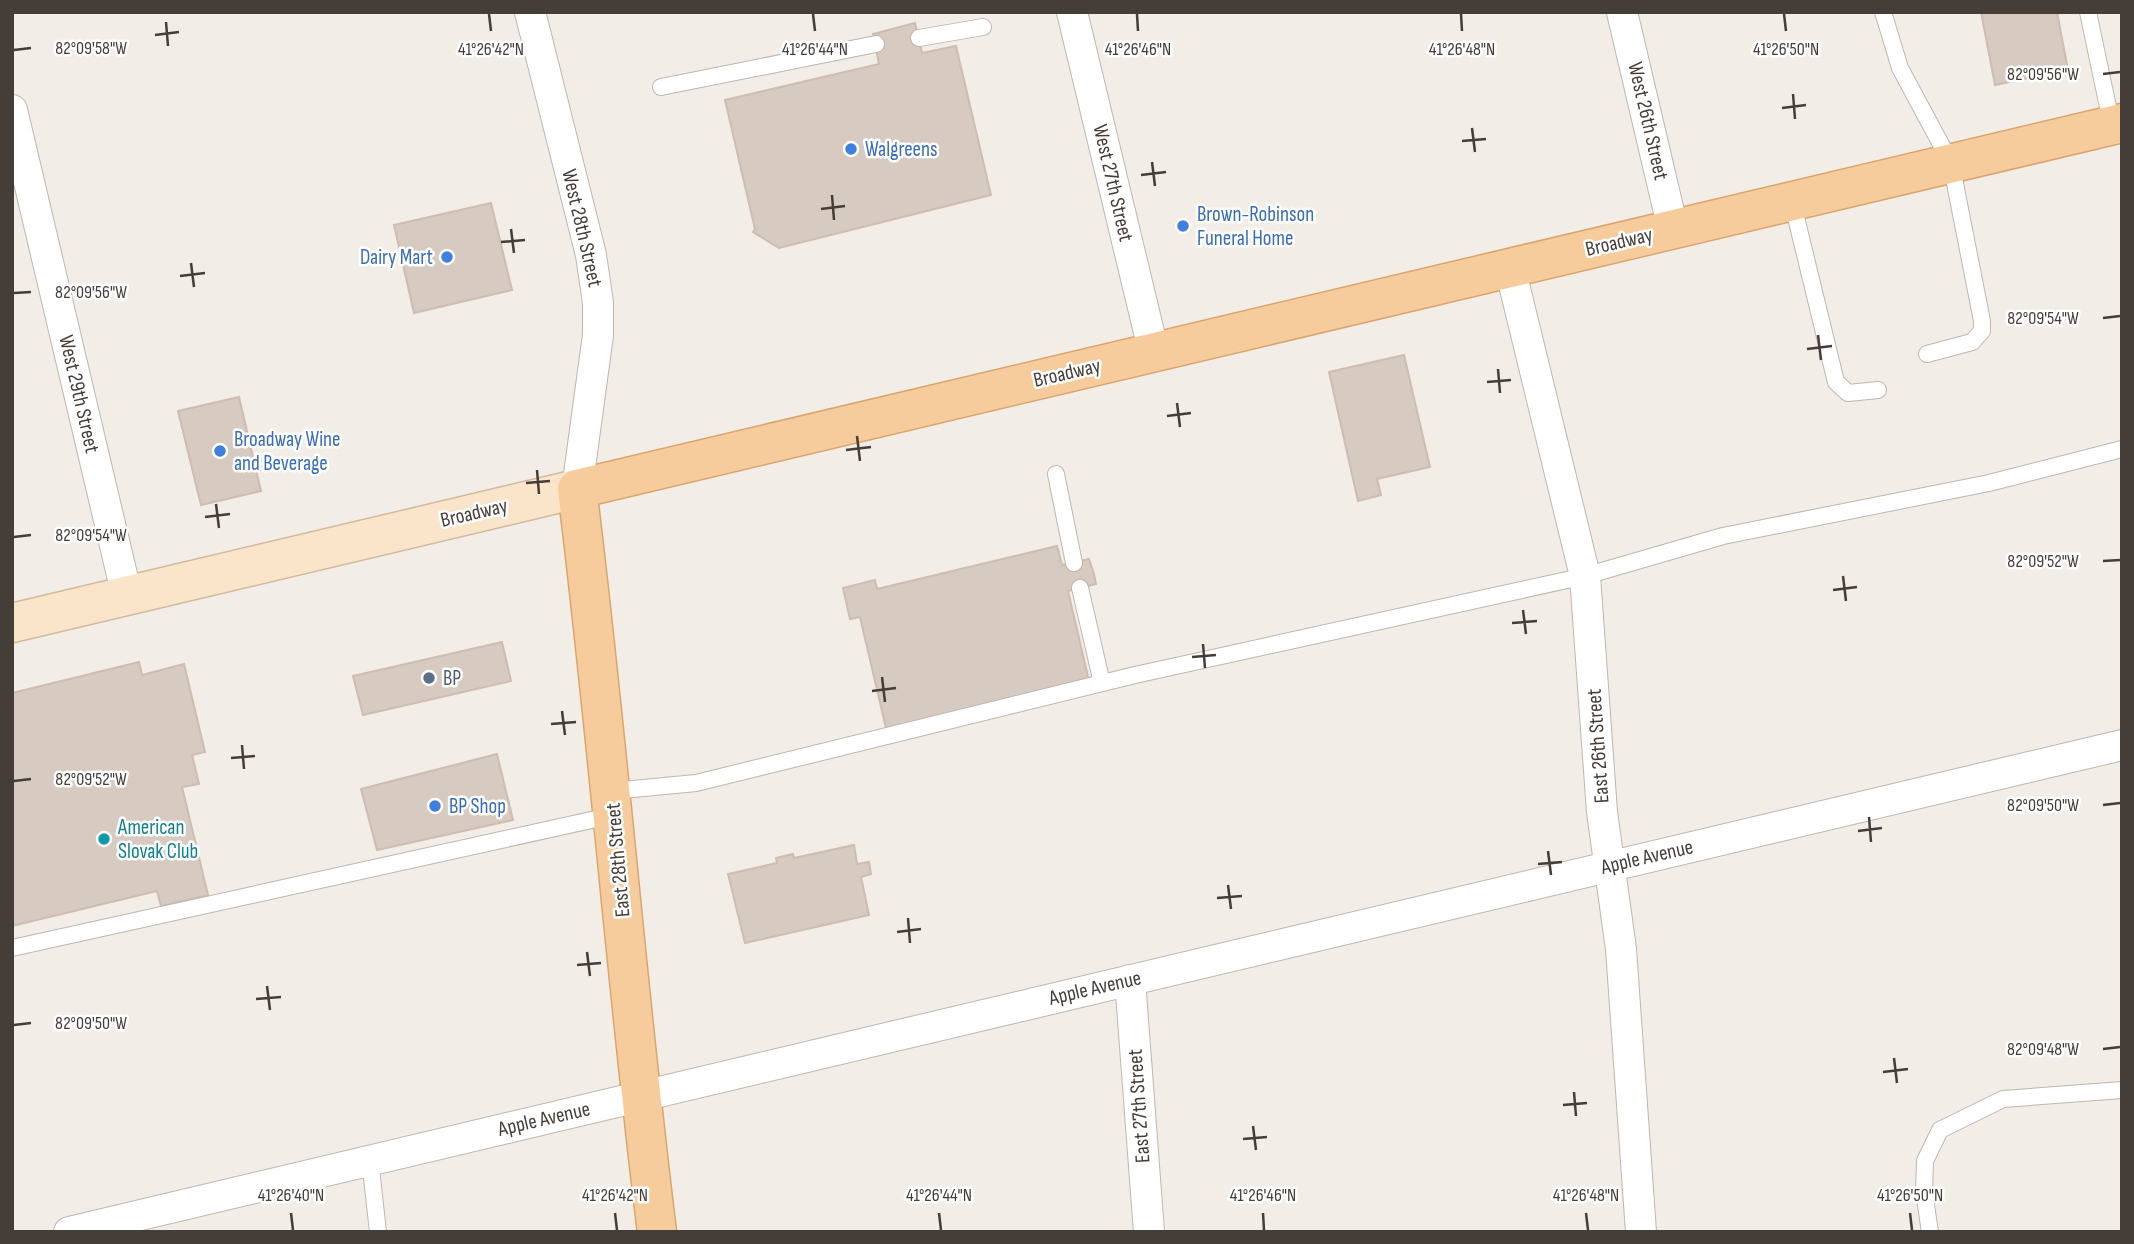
<svg xmlns="http://www.w3.org/2000/svg" width="2134" height="1244" font-family="'Sofia Sans Condensed',sans-serif">
<style>
.building{fill:#d6cac1;stroke:#cdbdb2;stroke-width:2}
.lines{fill:none;stroke-linecap:round;stroke-linejoin:round}
.lane-casing{stroke:#c0b6ae;stroke-width:18}
.street-casing{stroke:#c0b6ae;stroke-width:32}
.secondary-casing{stroke:#d1ba9d;stroke-width:41}
.primary-casing{stroke:#daa66e;stroke-width:41}
.lane{stroke:#fff;stroke-width:16}
.street{stroke:#fff;stroke-width:30}
.secondary{stroke:#fae5ca;stroke-width:38}
.primary{stroke:#f6cc9d;stroke-width:38}
.ticks{fill:none;stroke:#453d37;stroke-width:2.5}
.shop-dot{fill:#3f7fe0;stroke:#fff;stroke-width:2.5}
.service-dot{fill:#5c6f8a;stroke:#fff;stroke-width:2.5}
.culture-dot{fill:#0f9aa8;stroke:#fff;stroke-width:2.5}
.labels{text-anchor:middle;dominant-baseline:central;stroke-width:5;stroke-linejoin:round;paint-order:stroke}
.street-label{font-size:21px;fill:#453d37;stroke:#fff}
.shop-label{font-size:21px;fill:#366cbe;stroke:#fff;text-anchor:start}
.service-label{font-size:21px;fill:#4e5e75;stroke:#fff;text-anchor:start}
.culture-label{font-size:21px;fill:#0d838f;stroke:#fff;text-anchor:start}
.ticks-label{font-size:18px;text-anchor:middle;fill:#453d37;stroke:#fff;stroke-width:5;stroke-linejoin:round;paint-order:stroke}
</style>
<rect width="100%" height="100%" fill="#f2ede7"/>
<path class="building" d="M1981 12H2057L2068 70 1995 85Z
M915 23 922 53 956 46 991 195 779 248 753 232 755 229 725 100 879 64 873 34Z
M491 203 512 290 414 313 394 225Z
M1404 355 1430 467 1377 479 1381 495 1358 501 1329 372Z
M239 397 261 491 201 505 178 411Z
M1057 546 1062 565 1089 559 1094 574 1096 584 1068 591 1089 681 886 728 860 617 850 619 843 588 875 580 877 589Z
M502 642 511 681 363 715 353 676Z
M139 662 142 675 184 664 205 752 192 755 199 784 182 787 208 895 161 906 157 891 12 926V693Z
M497 754 513 820 377 850 361 789Z
M854 845 857 864 869 862 871 874 861 877 869 915 745 943 728 874 777 863 776 858 793 854 794 858Z"/>
<g class="lines">
<defs>
<path id="lane" d="M1883 12 1900 68 1951 163 1982 321V331L1972 342 1927 354
M2088 12 2112 126
M919 38 983 27
M661 87 876 44
M1792 201 1836 382 1848 393 1878 390
M1056 474 1074 563
M1080 588 1102 683
M612 791 696 783 1135 675 1585 576 1723 536 1989 483 2122 449
M12 948 614 815
M370 1160 378 1232
M1930 1232 1924 1192 1925 1161 1940 1130 2003 1099 2122 1090"/>
<path id="street" d="M530 12 591 255 598 303V335L577 489
M1072 12 1154 353
M1622 12 1673 229
M12 110 127 596
M1510 268 1585 576 1602 812 1621 949 1641 1232
M1130 980 1149 1232
M69 1232 2122 745"/>
<path id="secondary" d="M12 623 577 489"/>
<path id="primary" d="M657 1232C626 984 608 736 577 489L2122 123"/>
</defs>
<use href="#lane" class="lane-casing"/>
<use href="#street" class="street-casing"/>
<use href="#secondary" class="secondary-casing"/>
<use href="#primary" class="primary-casing"/>
<use href="#lane" class="lane"/>
<use href="#street" class="street"/>
<use href="#secondary" class="secondary"/>
<use href="#primary" class="primary"/>
</g>
<path class="ticks" d="M489 14 491 31M813 14 815 31M1137 14 1138 31M1461 14 1462 31M1784 14 1786 31M166 22 168 46M155 35 179 32M14 50 31 48M2103 74 2120 72M1793 94 1795 119M1782 108 1806 105M1472 128 1475 152M1462 141 1486 139M1152 162 1155 186M1141 175 1166 172M832 195 834 220M821 209 845 206M511 229 514 253M501 242 525 240M191 263 194 287M180 276 205 273M14 293 31 292M2103 318 2120 316M1818 335 1821 360M1807 349 1832 346M1498 369 1500 393M1487 382 1511 380M1177 403 1180 427M1167 416 1191 413M857 436 860 461M846 450 871 447M537 470 539 494M526 483 550 481M216 504 219 528M205 517 230 514M14 537 31 535M2103 561 2120 560M1843 576 1846 601M1833 590 1857 587M1523 610 1526 634M1512 623 1537 621M1203 644 1205 668M1192 657 1216 655M882 677 885 702M872 691 896 688M562 711 565 735M551 724 576 722M242 745 244 769M231 758 255 756M14 781 31 779M2103 805 2120 803M1869 817 1871 842M1858 831 1882 828M1548 851 1551 875M1538 864 1562 862M1228 885 1231 909M1217 898 1242 896M908 918 910 943M897 932 921 929M587 952 590 976M577 965 601 963M267 986 270 1010M256 999 281 997M14 1025 31 1023M2103 1049 2120 1047M1894 1058 1897 1083M1883 1072 1908 1069M1574 1092 1576 1116M1563 1105 1587 1103M1253 1126 1256 1150M1243 1139 1267 1137M291 1213 293 1230M615 1213 617 1230M939 1213 941 1230M1263 1213 1264 1230M1586 1213 1588 1230M1910 1213 1912 1230"/>
<g class="shop-dot">
<circle cx="851" cy="149" r="7"/>
<circle cx="1183" cy="226" r="7"/>
<circle cx="447" cy="257" r="7"/>
<circle cx="220" cy="451" r="7"/>
<circle cx="435" cy="806" r="7"/>
</g>
<circle class="service-dot" cx="429" cy="678" r="7"/>
<circle class="culture-dot" cx="104" cy="839" r="7"/>
<g class="labels">
<g class="street-label">
<text transform="translate(1648 121) rotate(77)">West 26th Street</text>
<text transform="translate(1113 183) rotate(77)">West 27th Street</text>
<text transform="translate(582 228) rotate(77)">West 28th Street</text>
<text transform="translate(1619 242) rotate(-13)">Broadway</text>
<text transform="translate(1067 373) rotate(-13)">Broadway</text>
<text transform="translate(79 394) rotate(77)">West 29th Street</text>
<text transform="translate(474 513) rotate(-13)">Broadway</text>
<text transform="translate(1598 746) rotate(-94)">East 26th Street</text>
<text transform="translate(1647 857) rotate(-13)">Apple Avenue</text>
<text transform="translate(618 860) rotate(-95)">East 28th Street</text>
<text transform="translate(1095 988) rotate(-13)">Apple Avenue</text>
<text transform="translate(1139 1106) rotate(-94)">East 27th Street</text>
<text transform="translate(544 1119) rotate(-13)">Apple Avenue</text>
</g>
<g class="shop-label">
<text x="865" y="149">Walgreens</text>
<text x="1197" y="214">Brown-Robinson<tspan x="1197" dy="24">Funeral Home</tspan></text>
<text x="433" y="257" text-anchor="end">Dairy Mart</text>
<text x="234" y="439">Broadway Wine<tspan x="234" dy="24">and Beverage</tspan></text>
<text x="449" y="806">BP Shop</text>
</g>
<g class="service-label">
<text x="443" y="678">BP</text>
</g>
<g class="culture-label">
<text x="118" y="827">American<tspan x="118" dy="24">Slovak Club</tspan></text>
</g>
</g>
<g class="ticks-label">
<text x="91" y="54">82°09'58"W</text>
<text x="491" y="55">41°26'42"N</text>
<text x="815" y="55">41°26'44"N</text>
<text x="1138" y="55">41°26'46"N</text>
<text x="1462" y="55">41°26'48"N</text>
<text x="1786" y="55">41°26'50"N</text>
<text x="2043" y="80">82°09'56"W</text>
<text x="91" y="298">82°09'56"W</text>
<text x="2043" y="324">82°09'54"W</text>
<text x="91" y="541">82°09'54"W</text>
<text x="2043" y="567">82°09'52"W</text>
<text x="91" y="785">82°09'52"W</text>
<text x="2043" y="811">82°09'50"W</text>
<text x="91" y="1029">82°09'50"W</text>
<text x="2043" y="1055">82°09'48"W</text>
<text x="291" y="1201">41°26'40"N</text>
<text x="615" y="1201">41°26'42"N</text>
<text x="939" y="1201">41°26'44"N</text>
<text x="1263" y="1201">41°26'46"N</text>
<text x="1586" y="1201">41°26'48"N</text>
<text x="1910" y="1201">41°26'50"N</text>
</g>
<rect width="2134" height="1244" fill="none" stroke="#453d37" stroke-width="28"/>
</svg>
